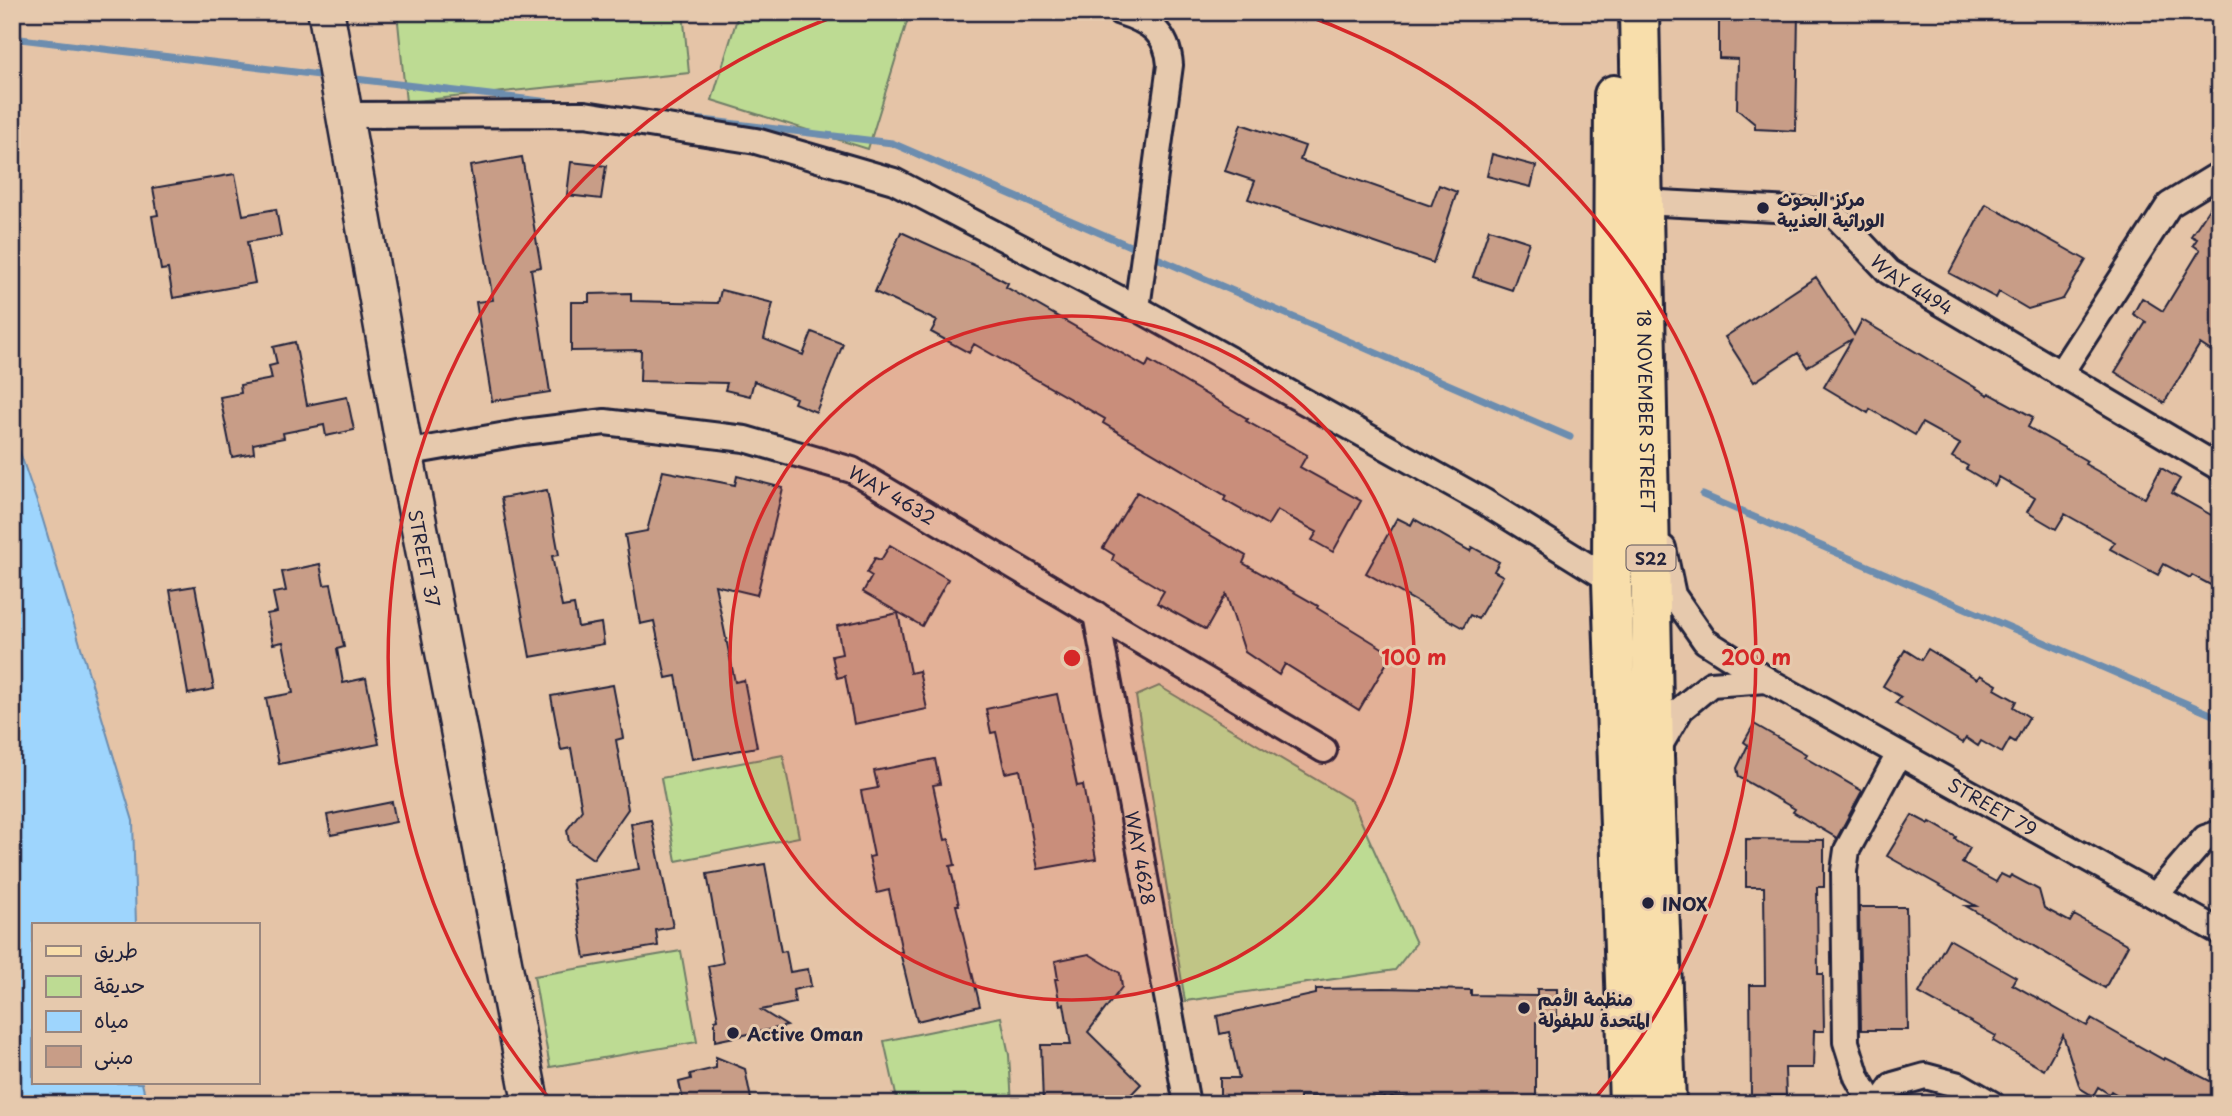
<svg xmlns="http://www.w3.org/2000/svg" width="2232" height="1116" font-family="'Playpen Sans','Playpen Sans Arabic',sans-serif">
<style>
.green{fill:#bddb93;stroke:#707e67;stroke-width:2}
.water{fill:#9ed5fd;stroke:#6c8daf;stroke-width:2}
.lines{fill:none;stroke-linecap:round;stroke-linejoin:round}
.stream{stroke:#6c8daf;stroke-width:7}
.building{fill:#c89d87;stroke:#22223b;stroke-width:2}
.street-casing{stroke:#22223b;stroke-width:30}
.secondary-casing{stroke:#22223b;stroke-width:40}
.primary-casing{stroke:#22223b;stroke-width:44}
.street{stroke:#e6c9ad;stroke-width:24}
.secondary{stroke:#e6c9ad;stroke-width:35}
.primary{stroke:#f8deab;stroke-width:38}
.ring{fill:none;stroke:#d62828;stroke-width:3.5}
.poi-dot{fill:#22223b;stroke:#e6c9ad;stroke-width:2.5}
.labels{text-anchor:middle;dominant-baseline:central;stroke-width:6;stroke-linejoin:round;paint-order:stroke}
.shield{fill:#e6c9ad;stroke:#5d545d;stroke-width:2}
.shield-label{font-size:16px;font-weight:bold;fill:#22223b}
.poi-label{font-size:18px;font-weight:bold;fill:#22223b;stroke:#e6c9ad;text-anchor:start}
.street-label{font-size:18px;fill:#22223b;stroke:#e6c9ad}
.centre{fill:#d62828;stroke:#e6c9ad;stroke-width:3.5}
.ring-label{font-size:21px;text-anchor:middle;font-weight:bold;fill:#d62828;stroke:#e6c9ad;stroke-width:6;stroke-linejoin:round;paint-order:stroke}
</style>
<rect width="100%" height="100%" fill="#e5c4a7"/>
<filter id="ink" filterUnits="userSpaceOnUse"><feTurbulence type="fractalNoise" baseFrequency=".0143" numOctaves="2"/><feDisplacementMap in="SourceGraphic" scale="14" xChannelSelector="R" yChannelSelector="G"/><feConvolveMatrix kernelMatrix="1 2 1 2 8 2 1 2 1" color-interpolation-filters="sRGB"/></filter>
<g filter="url(#ink)">
<path class="green" d="M397 12H683L689 73 406 102Z
M739 12H910L868 149 712 100Z
M1159 686 1352 801 1416 943 1395 970 1185 1001 1136 696Z
M783 755 799 837 676 861 661 778Z
M681 951 697 1042 550 1067 534 976Z
M1001 1017 1009 1055 1012 1104H898L884 1041Z"/>
<path class="water" d="M12 429 42 517 133 821 136 925H33V1083H142L147 1104H12Z"/>
<g class="lines">
<path class="stream" d="M12 38 328 76
M347 78 558 103
M695 119 892 143 1139 250
M1150 255 1570 437
M1703 495 2220 718"/>
</g>
<path class="building" d="M1719 12H1798L1796 131 1755 129V124L1737 109 1738 59 1719 58Z
M1241 124 1305 146 1300 160 1431 206 1439 185 1457 192 1433 263 1248 199 1255 181 1225 171Z
M1492 154 1536 166 1531 187 1487 176Z
M522 157 541 267 531 269 550 392 492 401 476 302 493 300 470 166Z
M571 162 606 166 601 199 567 195Z
M235 174 243 215 276 209 281 236 247 242 255 283 173 298 168 269 161 270 152 216 158 215 153 188Z
M2220 192V336L2211 351 2200 344 2164 403 2115 372 2146 322 2133 314 2142 298 2163 311 2200 250 2193 245 2197 239 2191 236Z
M1986 204 2086 260 2063 299 2028 309 1999 292 1996 298 1949 273Z
M1489 229 1529 242 1512 290 1473 277Z
M901 232 976 266 1008 283 1006 287 1146 367 1149 361 1248 419 1246 421 1307 455 1300 467 1361 501 1333 552 1312 540 1317 532 1277 510 1268 525 1224 500 1226 496 1103 423 1105 419 974 344 969 353 931 332 937 321 875 292Z
M1816 277 1854 335 1862 320 1988 395 1989 393 2033 417 2028 427 2087 461 2085 464 2145 498 2161 468 2180 479 2172 493 2220 520V590L2192 575 2190 578 2164 564 2158 575 2110 549 2115 542 2065 514 2056 529 2027 512 2035 498 1999 477 1995 486 1966 469 1968 466 1952 457 1960 444 1922 423 1915 435 1870 409 1868 413 1824 387 1852 339 1807 367 1798 353 1754 382 1725 337Z
M721 290 773 303 764 339 803 355 812 332 843 344 816 412 794 403 796 398 754 381 750 396 725 390 727 383 640 381 641 350 571 351V302H589V294L631 293V301L718 303Z
M295 342 307 405 347 397 354 430 326 436 324 425 283 433 284 438 253 444 254 453 232 457 220 397 241 393 240 385 272 379 269 366 277 364 273 347Z
M663 471 735 485 737 476 783 488 757 595 715 585 735 682 744 680 757 747 692 759 676 676 666 678 654 621 640 624 625 535 647 531Z
M547 490 559 555 552 556 562 607 574 605 578 627 601 623 604 644 530 657 501 498Z
M1137 492 1246 556 1243 563 1318 606 1317 608 1392 654 1359 710 1285 664 1279 675 1245 652 1226 594 1206 630 1157 603 1164 591 1112 560 1114 555 1103 548Z
M1397 518 1411 525 1414 519 1470 551 1472 547 1499 562 1494 571 1503 576 1478 619 1470 615 1463 628 1366 573Z
M890 545 948 579 922 626 863 592 872 576 867 573 875 558 881 560Z
M320 564 324 585 331 584 344 647 337 649 343 683 366 678 379 744 279 764 266 698 293 693 283 642 273 644 267 614 277 612 273 593 286 591 282 572Z
M195 586 214 689 188 694 170 590Z
M898 613 910 673 919 671 927 709 854 724 845 676 837 678 832 656 842 654 837 626Z
M1928 649 1977 679 1980 675 1997 685 1995 689 2016 701 2013 707 2029 717 2015 742 2010 739 2002 753 1981 741 1978 746 1966 738 1963 743 1896 703 1901 697 1883 686 1905 650 1921 660Z
M613 685 623 738 616 740 628 809 593 859 569 842 567 830 582 810 571 748 561 750 551 696Z
M1057 694 1077 786 1083 785 1096 859 1038 869 1020 770 1005 773 996 732 991 733 986 709Z
M1754 724 1806 754 1804 757 1862 791 1837 838 1793 812 1795 809 1739 777 1737 768 1748 745 1744 742Z
M935 759 940 784 933 785 945 840 949 839 955 865 950 866 959 905H956L980 1006 917 1021 900 952H902L889 890 877 893 869 857 874 856 861 791 878 788 874 771Z
M392 802 396 822 331 835 327 815Z
M1912 815 1929 824 1930 822 1956 837 1955 839 1970 848 1962 863 1996 882 2001 874 2009 878 2011 875 2039 890 2044 908 2070 922 2074 915 2128 945 2105 988 1966 906H1976L1887 856Z
M651 820 673 927 656 930 658 946 585 958 572 880 639 869 631 824Z
M1746 839 1824 840V887H1817L1818 974H1823L1824 1031H1814L1813 1068H1785L1786 1096H1751L1750 985H1765L1764 887H1746Z
M765 864 781 952 786 951 790 972 808 969 811 986 793 990 795 1003 761 1010 787 1026 715 1041V1020L718 1019 708 966 723 963 707 874Z
M1859 907H1906L1908 1030H1861Z
M1949 939 2016 977 2012 984 2087 1026 2091 1019 2164 1060 2165 1058 2220 1086V1104H2133L2111 1091 2109 1094 2098 1087 2093 1096 2080 1088 2063 1035 2044 1070 1993 1041 1996 1036 1919 993Z
M1089 954 1120 973 1122 987 1088 1032 1141 1084 1122 1104H1043L1041 1045H1071L1064 1004 1060 1005 1055 979H1058L1055 961Z
M1384 988 1471 990V995L1537 996V989H1557V1022H1536V1104H1410V1097L1300 1096V1104H1220V1078H1239L1229 1032 1220 1034 1217 1016 1316 994V989Z
M716 1057 745 1069 752 1104H684L679 1082 691 1079 690 1074 716 1068Z"/>
<g class="lines">
<defs>
<g id="street">
<path d="M1120 12C1149 21 1168 33 1170 65L1137 308"/>
<path d="M345 115 585 114 756 141 894 181 1137 308 1483 501 1612 581"/>
<path id="s1" d="M1642 202 1832 212 1889 272 2220 468"/>
<path d="M2060 374 2169 205 2220 174"/>
<path id="s2" d="M405 453 523 432 605 422 745 439 852 470 1324 750"/>
<path id="s3" d="M1663 548 1673 595 1705 641 1767 680 2220 932"/>
<path id="s4" d="M1096 614 1187 1104"/>
<path d="M1656 752 1681 709 1711 684 1767 680"/>
<path d="M2155 896 2205 838 2220 833"/>
<path d="M1872 1104 1857 1077 1846 1042 1844 871 1847 850 1899 754"/>
<path d="M1879 1104 1893 1085 1925 1076 1959 1085 1992 1104"/>
</g>
<g id="secondary">
<path id="s5" d="M326 12 405 453 531 1104"/>
</g>
<g id="primary">
<path id="s6" d="M1639 12 1654 756 1666 1104"/>
<path d="M1614 95 1612 581 1629 1104"/>
</g>
</defs>
<use href="#street" class="street-casing"/>
<use href="#secondary" class="secondary-casing"/>
<use href="#primary" class="primary-casing"/>
<use href="#street" class="street"/>
<use href="#secondary" class="secondary"/>
<use href="#primary" class="primary"/>
</g>
</g>
<circle cx="1072" cy="658" r="342" fill="#d62828" fill-opacity=".12"/>
<g class="ring">
<circle cx="1072" cy="658" r="342"/>
<path d="M552 1102A684 684 0 0 1 844 13M1300 13A684 684 0 0 1 1592 1102"/>
</g>
<g class="poi-dot">
<circle cx="1763" cy="208" r="7"/>
<circle cx="1648" cy="903" r="7"/>
<circle cx="1524" cy="1008" r="7"/>
<circle cx="733" cy="1033" r="7"/>
</g>
<g class="labels">
<rect class="shield" x="1626.5" y="545.5" width="49" height="25" rx="5"/>
<g class="shield-label">
<text x="1651" y="558">S22</text>
</g>
<g class="poi-label">
<text x="1777" y="198">مركز البحوث<tspan x="1777" dy="21">الوراثية العذيبة</tspan></text>
<text x="1662" y="903">INOX</text>
<text x="1538" y="998">منظمة الأمم<tspan x="1538" dy="21">المتحدة للطفولة</tspan></text>
<text x="747" y="1033">Active Oman</text>
</g>
<g class="street-label">
<text stroke="none"><textPath href="#s1" startOffset="299">WAY 4494</textPath></text>
<text stroke="none"><textPath href="#s6" startOffset="399">18 NOVEMBER STREET</textPath></text>
<text stroke="none"><textPath href="#s2" startOffset="502">WAY 4632</textPath></text>
<text stroke="none"><textPath href="#s5" startOffset="555">STREET 37</textPath></text>
<text stroke="none"><textPath href="#s3" startOffset="436">STREET 79</textPath></text>
<text stroke="none"><textPath href="#s4" startOffset="248">WAY 4628</textPath></text>
</g>
</g>
<circle cx="1072" cy="658" r="10" class="centre"/>
<g class="ring-label">
<text x="1414" y="665">100 m</text>
<text x="1756" y="665">200 m</text>
</g>
<rect width="2232" height="1116" fill="none" stroke="#e6c9ad" stroke-width="42"/>
<rect x="21" y="21" width="2190" height="1074" fill="none" stroke="#22223b" stroke-width="2.5" filter="url(#ink)"/>
<rect x="32" y="923" width="228" height="161" fill="#e6c9ad" stroke="#98867f" stroke-width="2"/>
<rect x="46" y="946" width="35" height="10" fill="#f8deab" stroke="#98867f" stroke-width="2"/>
<text x="94" y="958" font-size="21" fill="#22223b">طريق</text>
<rect x="46" y="976" width="35" height="21" fill="#bddb93" stroke="#98867f" stroke-width="2"/>
<text x="94" y="993" font-size="21" fill="#22223b">حديقة</text>
<rect x="46" y="1011" width="35" height="21" fill="#9ed5fd" stroke="#98867f" stroke-width="2"/>
<text x="94" y="1028" font-size="21" fill="#22223b">مياه</text>
<rect x="46" y="1046" width="35" height="21" fill="#c89d87" stroke="#98867f" stroke-width="2"/>
<text x="94" y="1064" font-size="21" fill="#22223b">مبنى</text>
</svg>
